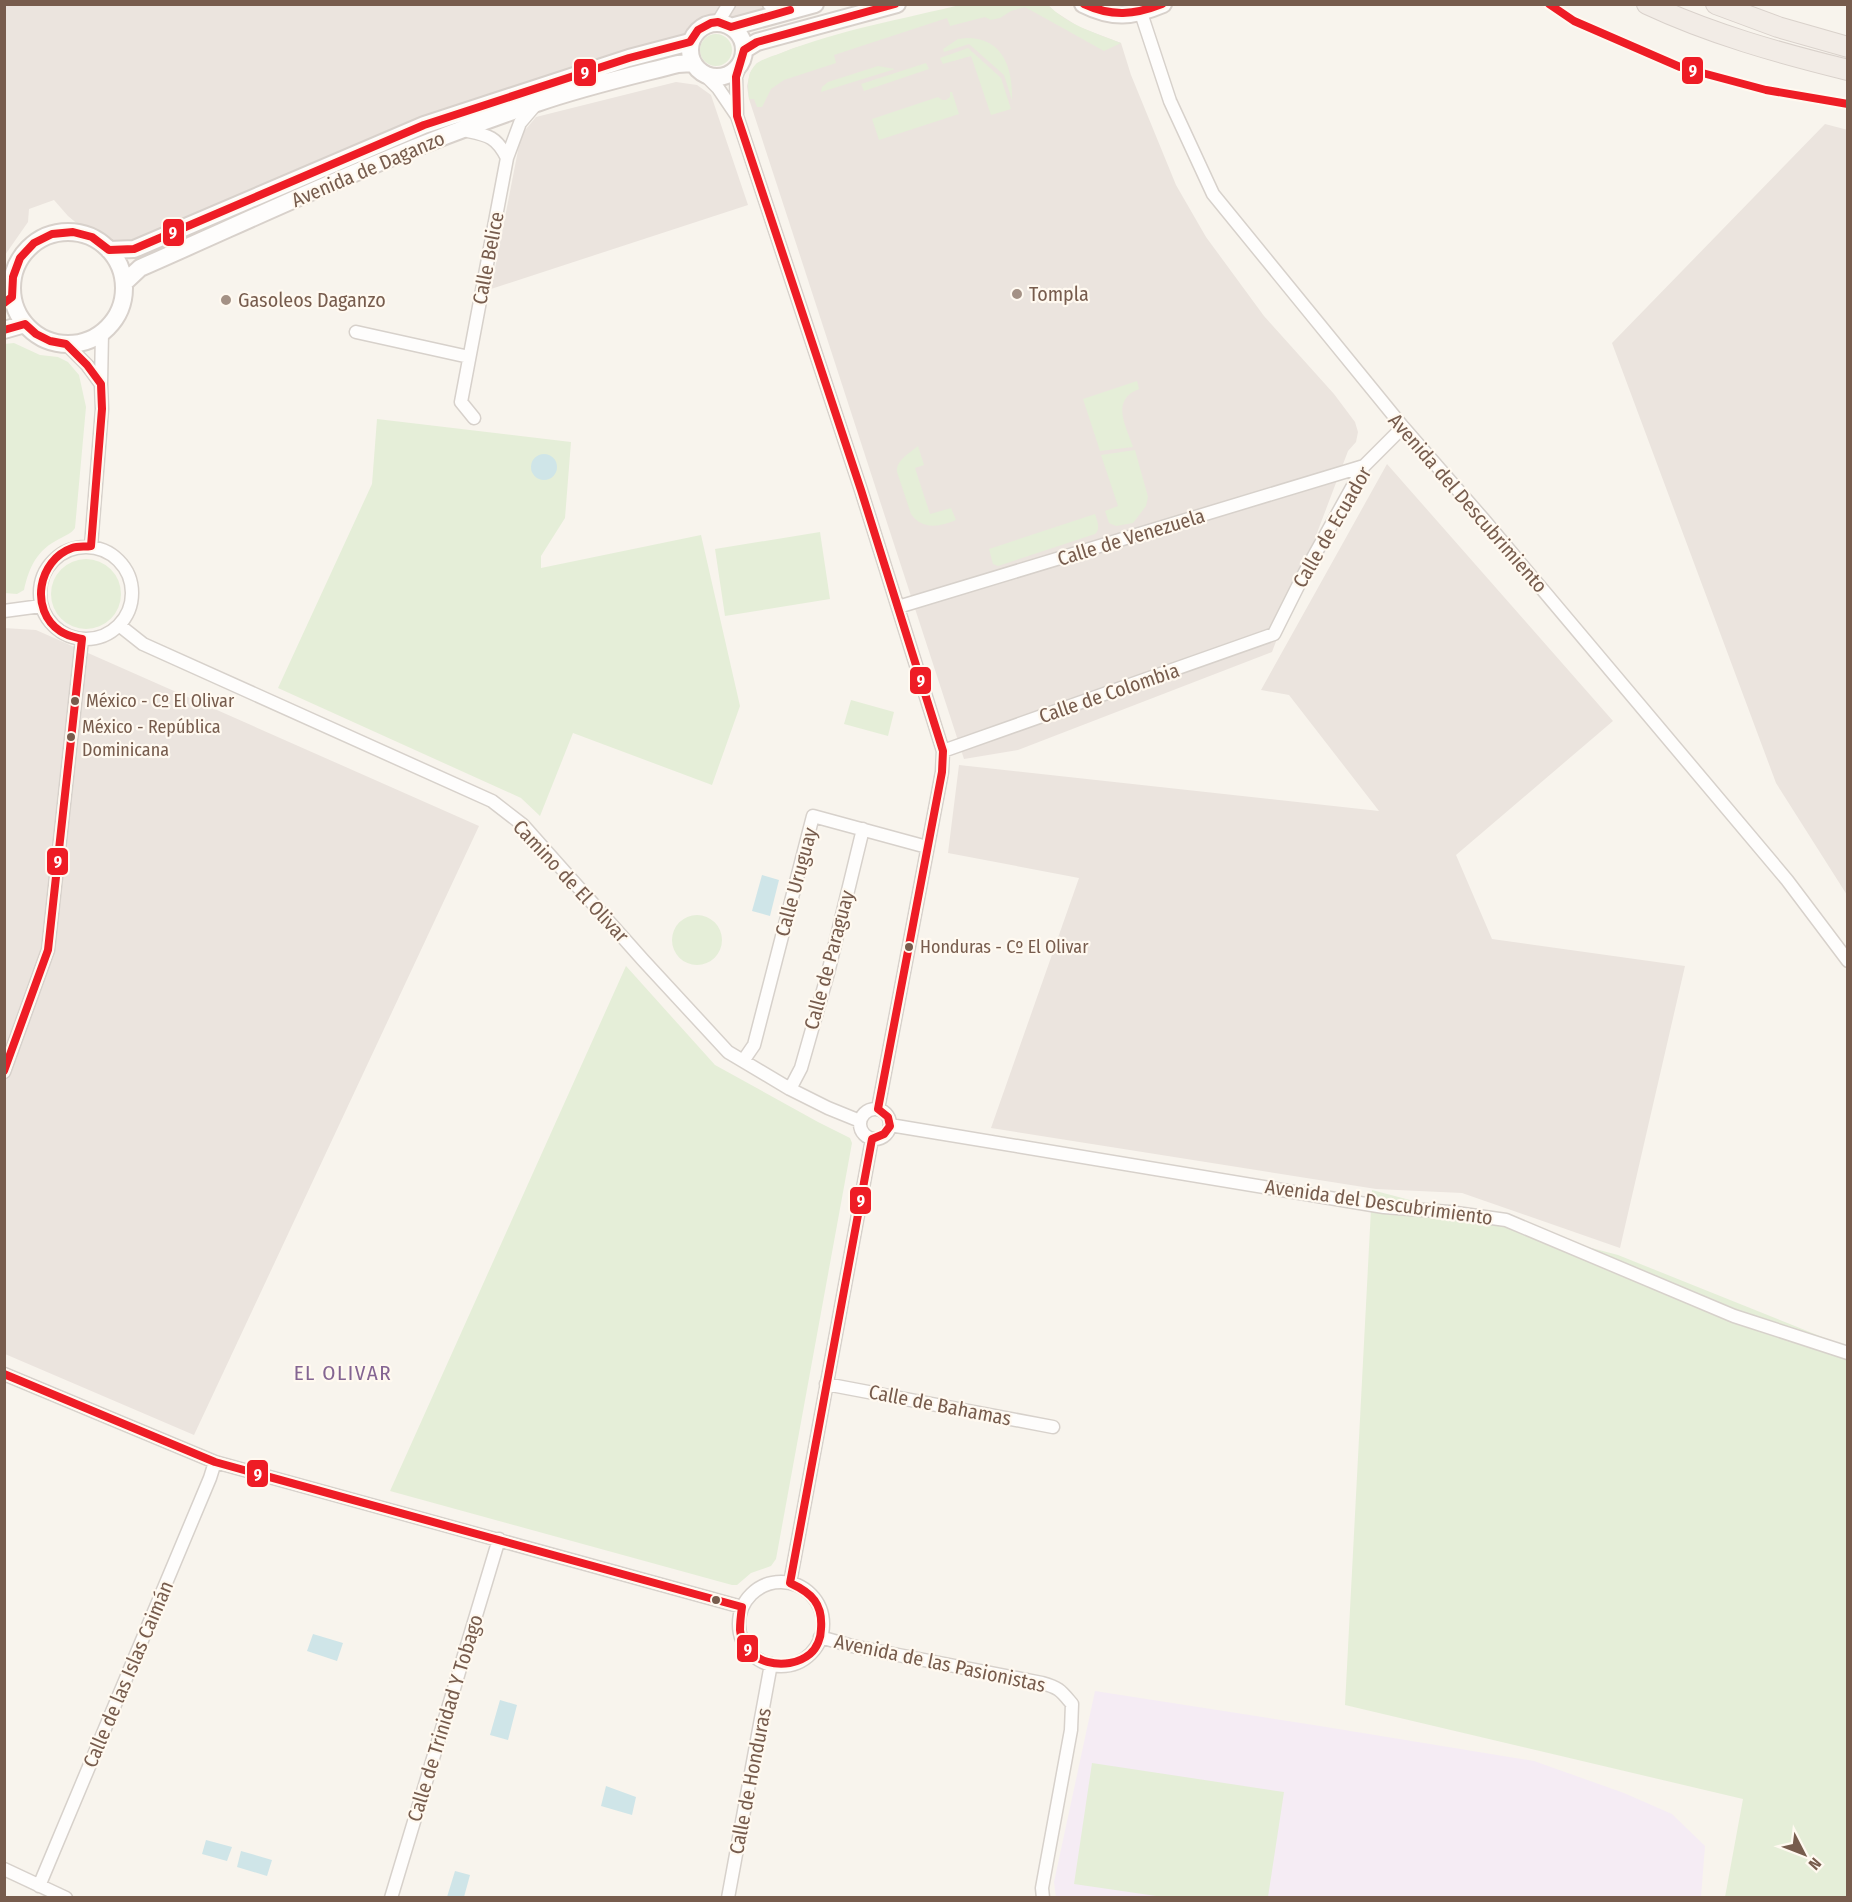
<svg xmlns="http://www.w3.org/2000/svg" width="1852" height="1902" font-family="'Fira Sans Condensed',sans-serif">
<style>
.industrial{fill:#ebe4de}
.education{fill:#f5ecf4}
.green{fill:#e5eed8}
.water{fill:#cfe5e8}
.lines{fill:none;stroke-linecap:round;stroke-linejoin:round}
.minor-casing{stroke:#d7d1cb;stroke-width:15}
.secondary-casing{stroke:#d8d1cb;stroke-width:20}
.trunk-casing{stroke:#d9d1cb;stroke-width:22}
.minor{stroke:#fefdfc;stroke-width:12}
.secondary{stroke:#fefdfc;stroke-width:16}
.trunk{stroke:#f2ece6;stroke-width:20}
.bus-1-casing{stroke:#fff9f0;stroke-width:12}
.bus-1{stroke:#ee1c25;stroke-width:8}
.poi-dot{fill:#a49185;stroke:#fff9f0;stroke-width:2}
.bus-dot{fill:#775c4d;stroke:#fff9f0;stroke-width:2}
.labels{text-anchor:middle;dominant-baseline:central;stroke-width:4.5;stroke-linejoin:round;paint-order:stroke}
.bus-label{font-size:18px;fill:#775c4d;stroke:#fff9f0;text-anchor:start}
.street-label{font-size:20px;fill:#775c4d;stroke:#fff9f0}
.poi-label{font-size:20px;fill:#775c4d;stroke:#fff9f0;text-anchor:start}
.neighbourhood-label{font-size:21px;letter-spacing:1.5px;fill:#846592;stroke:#fff9f0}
.line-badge{stroke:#fff9f0;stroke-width:2}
.badge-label{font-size:16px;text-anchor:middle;font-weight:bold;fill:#fff}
</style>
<rect width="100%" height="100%" fill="#f8f4ed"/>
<path class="industrial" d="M5 5H815L786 11 711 23 698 30 693 35 424 125 134 249 109 250 68 216 54 200 29 209 28 222 5 255Z
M964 5H1048L1054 11 1079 27 1121 43 1131 75 1176 185 1206 237 1264 316 1334 394 1355 422 1358 432 1356 442 1348 451 1272 652 1018 750 964 759 749 99 747 86 750 73 757 63 794 48 862 29Z
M676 82 697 85 711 95 748 205 491 289 521 135 536 117Z
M1825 124 1848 130 1847 895 1776 783 1612 343Z
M1387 464 1613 721 1456 855 1492 939 1685 966 1620 1248 1462 1193 1376 1189 991 1128 1079 878 948 853 959 765 1379 811 1289 695 1261 690Z
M4 628 36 630 479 826 194 1435 5 1354Z"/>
<path class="education" d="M1095 1691 1320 1726 1534 1761 1624 1793 1672 1814 1705 1846 1701 1897 1056 1898 1054 1882Z"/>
<path class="green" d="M964 4 1048 5C1068 25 1095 33 1121 43L1104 51 1025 7 1011 11 1000 18 991 20 985 17 950 26 947 18 834 55 836 63 784 80 771 89 762 107H757L754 99H749C748 87 746 74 756 64 762 59 773 56 781 53 839 30 903 19 964 4Z
M700 50a16 16 0 1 1 32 0a16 16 0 1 1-32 0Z
M967 38C1003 38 1013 68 1012 100L1004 75 969 44 944 52 943 49 958 39Z
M968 48 1001 78 1011 109 991 115 971 56 943 64 940 58Z
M926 63 929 69 864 91 861 84Z
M878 66 895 69 821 92 822 87 828 82Z
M950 92H952L959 114 879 140 872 119 938 97 942 100H946L950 97Z
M14 343 40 355 58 357 68 362 79 375 86 407 75 528C71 534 66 535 59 539 37 550 29 567 24 590L17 594 4 593V344Z
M1137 381 1139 389C1110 400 1126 426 1133 447L1100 451 1083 399Z
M377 419 571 442 565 518 541 556V568L701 535 740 706 712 785 573 733 540 816 521 798 278 688 372 484Z
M918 446 924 465 915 468 930 514 951 508 956 520C940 527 922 530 911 514L897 472C896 460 910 453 918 446Z
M1135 450 1148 497 1146 506 1133 523 1116 526 1109 523 1105 511 1118 506 1101 455Z
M1095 514C1097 521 1101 529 1095 534L998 566 993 564 989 549Z
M820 532 830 599 725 616 715 549Z
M51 594a35 35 0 1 1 70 0a35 35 0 1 1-70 0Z
M851 700 894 712 888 736 844 724Z
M672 940a25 25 0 1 1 50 0a25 25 0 1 1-50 0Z
M626 966 715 1065 818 1122 850 1138 852 1143 776 1559 771 1566 751 1573 737 1585H732L390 1491Z
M1372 1190 1618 1255 1847 1347V1897H1725L1743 1799 1345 1705Z
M1092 1763 1284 1792 1268 1897 1170 1898 1074 1884Z"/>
<path class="water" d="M531 467a13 13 0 1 1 26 0a13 13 0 1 1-26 0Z
M762 875 779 880 770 916 752 911Z
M313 1634 343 1643 337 1661 307 1651Z
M500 1700 517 1705 508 1740 490 1735Z
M606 1786 636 1797 632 1815 601 1806Z
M206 1840 232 1847 227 1861 202 1854Z
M241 1851 272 1860 267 1876 237 1867Z
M455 1871 470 1875 464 1897H447Z"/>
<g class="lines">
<defs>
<path id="minor" d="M769 4 786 11
M1141 13 1170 101 1213 194 1403 427 1484 520 1787 880 1848 961
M718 22 729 4
M704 74 718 88 737 116 861 490 943 751 942 772 878 1109
M737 114 736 77 741 63
M463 130C486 135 496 135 507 158L520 123 537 103
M356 332 469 357
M66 344 87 365 101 384
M474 418 461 402 507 158
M91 546 102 409 101 384 102 332
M40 593a46 46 0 1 1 92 0a46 46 0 1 1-92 0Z
M898 607 1364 466
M4 611 41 606
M119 625 143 644 492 801 523 825 643 960 728 1052 790 1089 828 1108 860 1121
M943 751 1274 634 1304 574 1364 466 1403 427
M743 1061 754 1045 813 816 927 847
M4 1072 48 950 82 639
M790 1089 801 1068 828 973 863 829
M860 1124a15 15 0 1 1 30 0a15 15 0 1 1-30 0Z
M890 1125 1384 1207 1449 1212 1506 1220 1734 1316 1848 1353
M4 1374 215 1462 742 1607
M826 1384 1053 1427
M739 1624a42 42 0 1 1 84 0a42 42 0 1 1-84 0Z
M790 1583 872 1139
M820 1637 852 1646 1042 1683C1060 1688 1061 1691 1072 1704L1071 1730 1042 1888 1043 1898
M4 1869 66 1898
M39 1886 210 1478 215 1462
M391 1898 499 1539
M728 1898 771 1664"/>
<path id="secondary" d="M1083 4C1113 19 1132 17 1163 4
M690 50a27 27 0 1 1 54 0a27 27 0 1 1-54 0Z
M731 27 815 4
M744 50 757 42 897 4
M12 288a56 56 0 1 1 112 0a56 56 0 1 1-112 0Z
M109 250 134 249 424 125 629 58 690 42
M124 283 140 268C270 211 402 147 537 103 582 87 631 76 678 64L693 63
M4 330 25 324"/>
<path id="trunk" d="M1647 4C1711 34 1779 53 1848 70
M1716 4 1778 27 1848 47"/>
</defs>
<use href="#minor" class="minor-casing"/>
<use href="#secondary" class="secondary-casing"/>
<use href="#trunk" class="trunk-casing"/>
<use href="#minor" class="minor"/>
<use href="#secondary" class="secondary"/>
<use href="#trunk" class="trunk"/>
<defs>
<path id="bus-1" d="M1084 4C1112 17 1134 15 1162 4
M1549 4 1574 21 1680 67 1766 90 1848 104
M4 303 12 297 13 277 20 258 34 243 52 234 73 232 92 237 109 250 134 249 424 125 629 58 690 42 698 30 711 23 718 22 731 27 790 10
M4 330 25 324 36 334 50 341 66 344 87 365 101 384 102 409 91 546C85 547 78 546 72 548 38 560 29 610 60 631 67 636 74 637 82 639L48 950 4 1071
M4 1374 215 1462 742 1607C741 1614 740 1623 740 1630 743 1664 787 1673 810 1654 817 1648 821 1638 821 1629 823 1604 812 1593 790 1583L872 1139 884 1134 890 1126 888 1117 878 1109 942 772 943 751 861 490 737 116 736 77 744 50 757 42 895 4"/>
</defs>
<use href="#bus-1" class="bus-1-casing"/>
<use href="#bus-1" class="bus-1"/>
</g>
<g class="poi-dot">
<circle cx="1017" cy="294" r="6"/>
<circle cx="226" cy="300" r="6"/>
</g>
<g class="bus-dot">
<circle cx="75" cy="701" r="5"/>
<circle cx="71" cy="737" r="5"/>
<circle cx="909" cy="947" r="5"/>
<circle cx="716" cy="1600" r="5"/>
</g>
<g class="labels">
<g class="bus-label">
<text x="86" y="701">México - Cº El Olivar</text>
<text x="82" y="727">México - República<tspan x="82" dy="23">Dominicana</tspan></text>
<text x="920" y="947">Honduras - Cº El Olivar</text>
</g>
<g class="street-label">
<text transform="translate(368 169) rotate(-23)">Avenida de Daganzo</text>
<text transform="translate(488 258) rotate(-79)">Calle Belice</text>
<text transform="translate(1468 503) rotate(49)">Avenida del Descubrimiento</text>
<text transform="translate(1332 527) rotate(-60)">Calle de Ecuador</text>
<text transform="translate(1131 537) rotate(-17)">Calle de Venezuela</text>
<text transform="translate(1109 693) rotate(-19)">Calle de Colombia</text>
<text transform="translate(571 881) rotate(47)">Camino de El Olivar</text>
<text transform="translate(796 882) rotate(-75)">Calle Uruguay</text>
<text transform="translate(829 960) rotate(-75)">Calle de Paraguay</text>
<text transform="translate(1379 1202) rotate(8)">Avenida del Descubrimiento</text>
<text transform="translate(940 1405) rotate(11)">Calle de Bahamas</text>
<text transform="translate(940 1663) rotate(12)">Avenida de las Pasionistas</text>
<text transform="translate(128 1674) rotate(-67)">Calle de las Islas Caimán</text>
<text transform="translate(445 1718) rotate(-73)">Calle de Trinidad Y Tobago</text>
<text transform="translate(750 1781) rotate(-79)">Calle de Honduras</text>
</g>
<g class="poi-label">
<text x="1029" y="294">Tompla</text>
<text x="238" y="300">Gasoleos Daganzo</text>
</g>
<g class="neighbourhood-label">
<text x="343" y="1373">EL OLIVAR</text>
</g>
</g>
<g class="line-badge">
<rect x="1681" y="56" width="23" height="29" rx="6" fill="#ee1c25"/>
<rect x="573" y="58" width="24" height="29" rx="6" fill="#ee1c25"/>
<rect x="162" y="218" width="23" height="29" rx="6" fill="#ee1c25"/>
<rect x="909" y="666" width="23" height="29" rx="6" fill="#ee1c25"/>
<rect x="46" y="847" width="23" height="29" rx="6" fill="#ee1c25"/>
<rect x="849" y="1186" width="23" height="29" rx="6" fill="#ee1c25"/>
<rect x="246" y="1459" width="23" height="29" rx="6" fill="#ee1c25"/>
<rect x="736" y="1634" width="23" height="29" rx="6" fill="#ee1c25"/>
</g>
<g class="badge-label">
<text x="1693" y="76">9</text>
<text x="585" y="78">9</text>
<text x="173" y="238">9</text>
<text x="921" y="686">9</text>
<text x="58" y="867">9</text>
<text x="861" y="1206">9</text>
<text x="258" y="1480">9</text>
<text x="748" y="1655">9</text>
</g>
<rect width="1852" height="1902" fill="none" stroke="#775c4d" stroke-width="12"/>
<g transform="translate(1804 1854) rotate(132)" stroke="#fff9f0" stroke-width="4.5" paint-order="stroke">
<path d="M0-4.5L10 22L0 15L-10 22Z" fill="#775c4d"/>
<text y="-9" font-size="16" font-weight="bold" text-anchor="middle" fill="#775c4d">N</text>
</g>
</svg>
